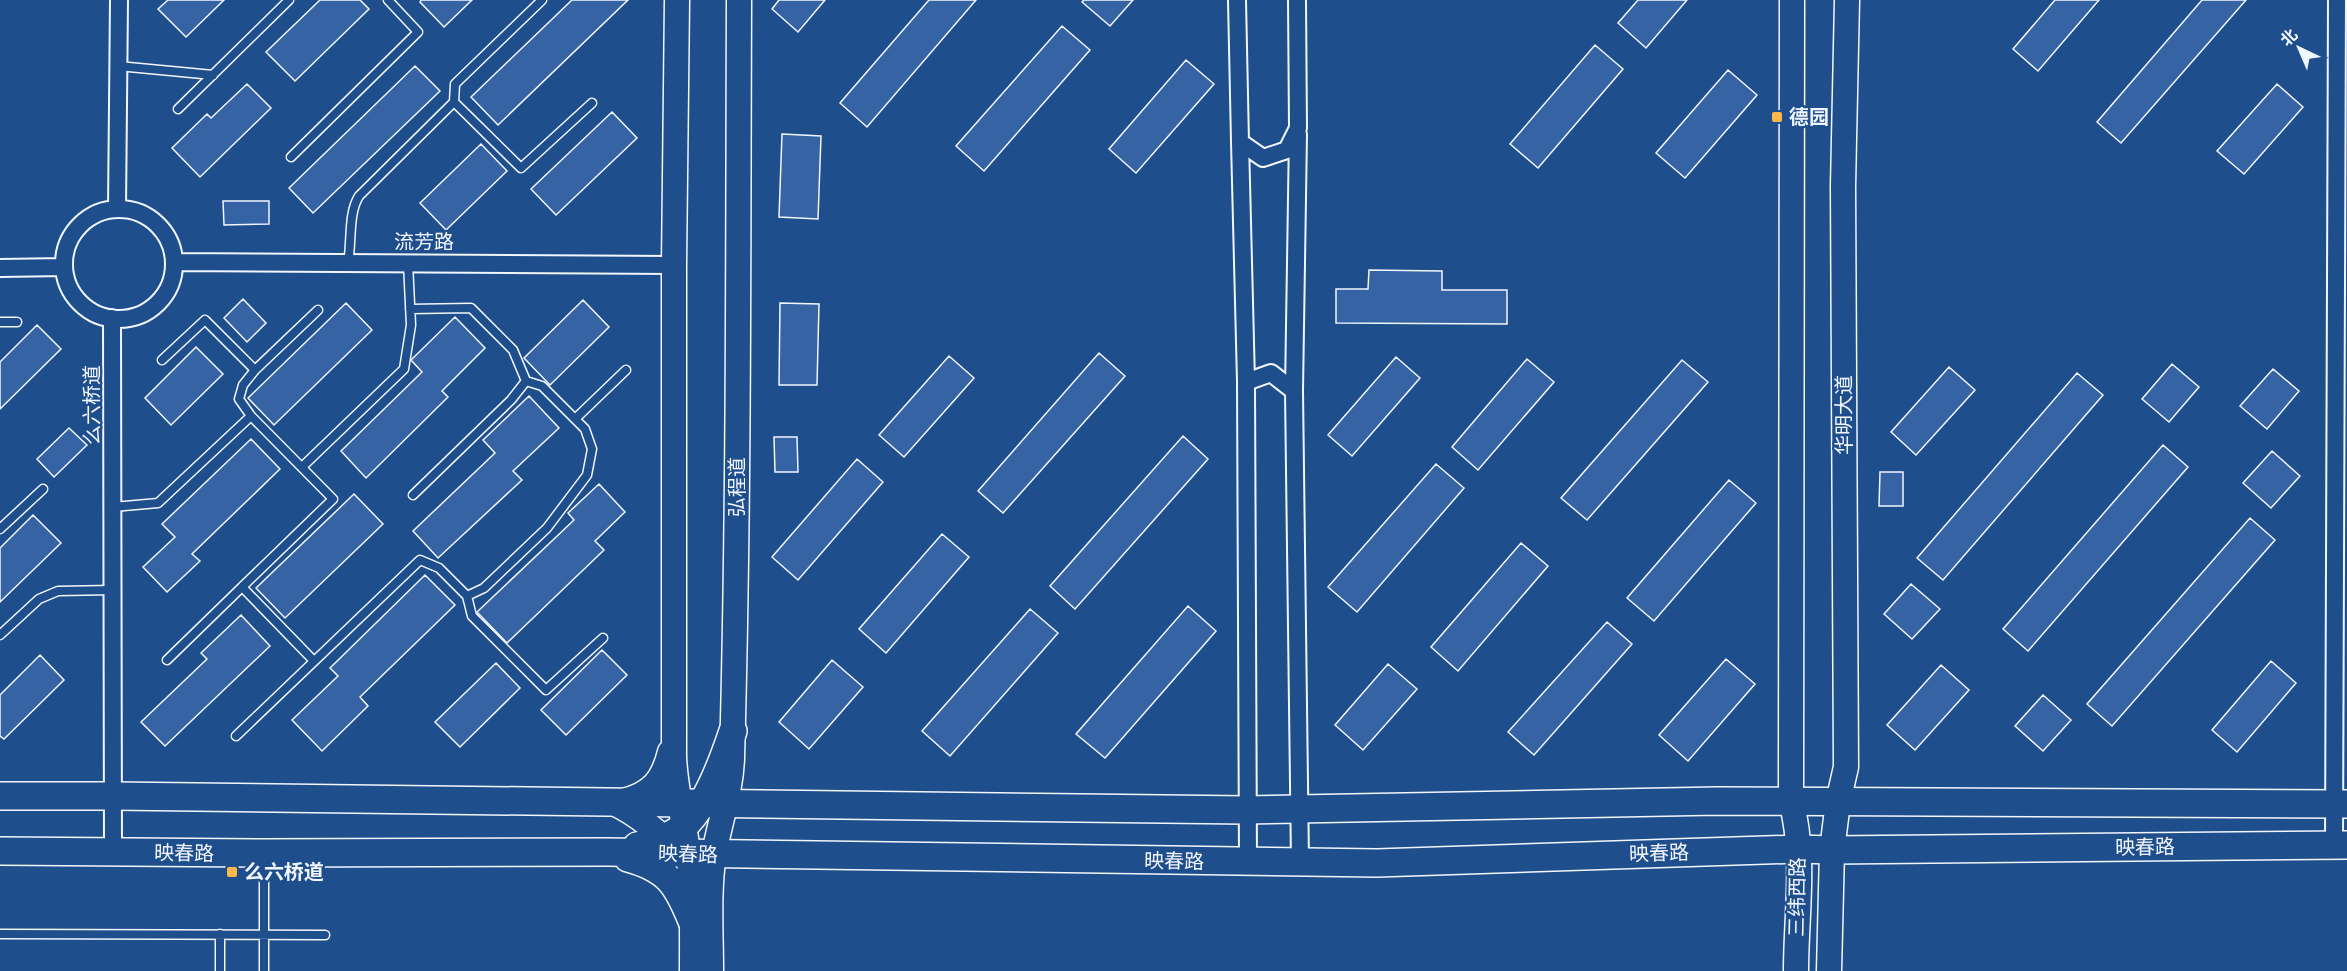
<svg xmlns="http://www.w3.org/2000/svg" width="2347" height="971" font-family="'Work Sans','Noto Sans SC',sans-serif">
<style>
.building{fill:#3563a3;stroke:#f2f6ff;stroke-width:1.5}
.lines{fill:none;stroke-linecap:round;stroke-linejoin:round}
.lane-casing{stroke:#f2f6ff;stroke-width:11}
.street-casing{stroke:#f2f6ff;stroke-width:20}
.secondary-casing{stroke:#f2f6ff;stroke-width:27}
.primary-casing{stroke:#f2f6ff;stroke-width:30}
.lane{stroke:#1f4e8c;stroke-width:8}
.street{stroke:#1f4e8c;stroke-width:16}
.secondary{stroke:#1f4e8c;stroke-width:24}
.primary{stroke:#1f4e8c;stroke-width:27}
.poi-dot{fill:#ffb74d;stroke:#1f4e8c;stroke-width:2}
.labels{text-anchor:middle;dominant-baseline:central;stroke-width:4.5;stroke-linejoin:round;paint-order:stroke}
.poi-label{font-size:20px;font-weight:bold;fill:#f2f6ff;stroke:#1f4e8c;text-anchor:start}
.street-label{font-size:20px;fill:#f2f6ff;stroke:#1f4e8c}
</style>
<rect width="100%" height="100%" fill="#1f4e8c"/>
<path class="building" d="M168 0H224L186 37 158 9Z
M320 0H360L369 9 295 81 266 52Z
M421 0H472L444 27 420 2Z
M572 0H628L498 125 471 97Z
M779 0H825L798 32 772 9Z
M929 0H976L867 127 840 103Z
M1084 0H1133L1110 26 1082 2Z
M1638 0H1687L1646 48 1618 23Z
M2055 0H2099L2038 71 2013 49Z
M2202 0H2246L2121 143 2097 122Z
M1062 26 1090 50 984 171 956 146Z
M1595 45 1623 69 1538 168 1510 144Z
M1186 60 1214 84 1136 173 1109 149Z
M415 66 440 91 313 213 289 188Z
M1728 70 1757 95 1685 178 1656 153Z
M247 84 271 108 200 177 172 148 207 114 211 118Z
M2277 84 2303 107 2244 174 2217 151Z
M612 112 637 138 556 215 531 189Z
M782 134 821 136 818 219 779 217Z
M481 144 507 171 446 230 420 203Z
M223 201H269V224L224 225Z
M1369 270 1442 271V290H1507V324L1336 323V289H1368Z
M243 299 266 323 247 342 224 318Z
M583 300 609 327 550 385 524 358Z
M346 303 372 330 274 425 248 398Z
M780 303 819 304 817 385H779Z
M455 317 485 348 442 391 448 397 366 478 341 451 422 372 411 360Z
M37 325 61 349 0 409V362Z
M196 347 223 374 171 425 145 398Z
M1099 353 1125 376 1003 513 978 491Z
M949 356 974 378 904 457 879 435Z
M1396 357 1420 378 1352 456 1328 435Z
M1527 359 1554 382 1478 470 1452 447Z
M1682 360 1708 382 1587 520 1561 498Z
M2172 364 2199 387 2169 422 2142 399Z
M1949 367 1975 390 1916 455 1891 432Z
M2273 369 2299 391 2267 429 2240 406Z
M2077 373 2103 395 1943 580 1917 558Z
M529 396 559 428 513 471 522 480 438 558 413 531 495 453 483 440Z
M69 428 87 445 54 477 37 459Z
M1183 436 1208 459 1075 609 1050 586Z
M774 437H797L798 472H775Z
M251 439 280 469 192 554 200 561 167 592 143 567 175 537 162 524Z
M2163 445 2188 467 2028 651 2003 629Z
M2272 451 2300 476 2271 508 2243 483Z
M857 459 883 482 798 580 772 557Z
M1436 464 1464 488 1357 612 1328 587Z
M1880 472H1903V506H1879Z
M1729 480 1756 503 1654 621 1627 598Z
M599 484 625 512 595 541 604 550 507 643 477 612 574 520 568 513Z
M354 494 383 524 285 618 256 588Z
M33 515 61 543 0 602V548Z
M2250 518 2275 540 2112 726 2087 704Z
M942 534 969 557 886 653 859 629Z
M1521 543 1548 566 1458 671 1431 647Z
M425 575 455 605 360 697 368 706 322 751 292 720 338 676 330 668Z
M1911 584 1940 609 1912 639 1884 614Z
M1188 606 1216 631 1105 758 1076 734Z
M1030 609 1058 633 950 756 922 731Z
M241 615 270 646 165 746 141 722 207 659 201 653Z
M1607 622 1632 644 1534 755 1508 732Z
M602 650 627 675 566 735 541 710Z
M40 655 64 680 4 739 0 736V695Z
M1726 659 1755 684 1688 761 1659 735Z
M832 660 863 687 809 749 779 722Z
M2271 661 2296 683 2237 752 2212 730Z
M496 663 520 688 460 747 435 722Z
M1388 664 1417 689 1363 750 1335 725Z
M1941 665 1969 690 1915 750 1887 725Z
M2043 695 2071 720 2043 751 2015 726Z"/>
<g class="lines">
<defs>
<path id="lane" d="M542 0 455 84 454 102 521 168 592 103
M118 66 213 75
M178 109 289 0
M291 157 418 32 388 0
M348 263C352 242 348 213 359 196L454 102
M410 309 471 308 513 350 526 381 542 386 585 429 592 449 587 475 547 528 484 588 467 596
M0 322H17
M162 360 205 320 255 370 243 385 239 399 251 416 333 499 242 587
M255 370 318 310
M575 419 626 370
M302 467 404 369 411 325 408 263
M413 495 511 400 526 381
M113 507 158 503 251 416
M0 529 43 489
M0 635 39 599 58 591 113 590
M167 660 242 587 314 661
M236 736 420 560 439 568 467 596 472 616 546 690 603 638
M264 857V971
M0 934 325 935
M220 934V971"/>
<path id="street" d="M1237 0 1240 142 1263 158 1287 150 1298 128 1297 0
M1240 142 1246 382
M117 209 119 0
M64 264a55 55 0 1 1 110 0a55 55 0 1 1-110 0Z
M174 262 674 265
M0 268 64 267
M112 318 113 852
M1294 391 1298 134
M2334 845 2337 0
M1248 862 1246 382 1271 373 1294 391 1300 862"/>
<path id="secondary" d="M677 0 674 265V756C675 789 684 819 688 852 693 891 692 931 692 971
M1792 0 1791 801C1806 856 1796 915 1796 971
M623 801C652 794 663 780 670 752
M614 803C638 815 658 831 676 851
M711 971C711 933 708 892 714 854 720 821 731 791 732 758 739 505 738 253 739 0
M1829 971 1832 850 1838 802 1846 767 1843 186 1847 0"/>
<path id="primary" d="M0 796H114L1246 810 1717 801 2347 804
M637 846C654 842 671 837 684 826 706 807 724 758 733 731
M0 851 264 853 607 852 1377 863 1798 849 1832 850 2347 845
M628 858C668 869 677 884 692 921"/>
</defs>
<use href="#lane" class="lane-casing"/>
<use href="#street" class="street-casing"/>
<use href="#secondary" class="secondary-casing"/>
<use href="#primary" class="primary-casing"/>
<use href="#lane" class="lane"/>
<use href="#street" class="street"/>
<use href="#secondary" class="secondary"/>
<use href="#primary" class="primary"/>
</g>
<g class="poi-dot">
<rect x="1771" y="111" width="12" height="12" rx="3"/>
<rect x="226" y="866" width="12" height="12" rx="3"/>
</g>
<g class="labels">
<g class="poi-label">
<text x="1789" y="117">德园</text>
<text x="244" y="872">么六桥道</text>
</g>
<g class="street-label">
<text x="424" y="242">流芳路</text>
<text transform="translate(92 405) rotate(-90)">么六桥道</text>
<text transform="translate(1844 415) rotate(-90)">华明大道</text>
<text transform="translate(737 487) rotate(-90)">弘程道</text>
<text transform="translate(2145 847) rotate(-1)">映春路</text>
<text transform="translate(184 853) rotate(1)">映春路</text>
<text transform="translate(1659 853) rotate(-2)">映春路</text>
<text transform="translate(688 854) rotate(2)">映春路</text>
<text transform="translate(1174 861) rotate(1)">映春路</text>
<text transform="translate(1797 897) rotate(-89)">三纬西路</text>
</g>
</g>
<g transform="translate(2299 48) rotate(316)" stroke="#1f4e8c" stroke-width="4.5" paint-order="stroke">
<path d="M0-4.5L10 22L0 15L-10 22Z" fill="#f2f6ff"/>
<text y="-9" font-size="16" font-weight="bold" text-anchor="middle" fill="#f2f6ff">北</text>
</g>
</svg>
